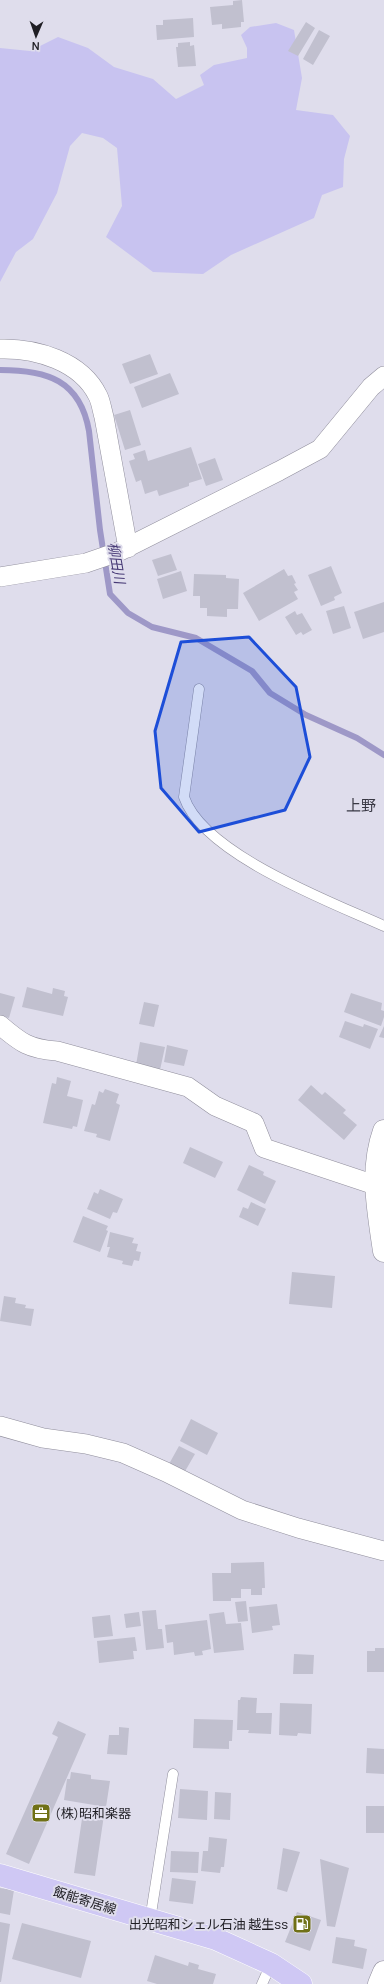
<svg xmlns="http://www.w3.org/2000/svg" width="384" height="1984" font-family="Manrope,'Noto Sans JP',sans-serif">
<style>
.green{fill:#c8c3f0}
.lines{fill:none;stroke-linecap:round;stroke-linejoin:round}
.stream{stroke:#9e98c7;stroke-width:6}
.building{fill:#c1c0cf}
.lane-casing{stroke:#908e9c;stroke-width:11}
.street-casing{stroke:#908e9c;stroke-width:20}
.secondary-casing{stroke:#908e9c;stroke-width:23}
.primary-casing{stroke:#fff;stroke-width:23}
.lane{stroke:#fff;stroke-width:10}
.street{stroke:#fff;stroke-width:19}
.secondary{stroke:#fff;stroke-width:22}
.primary{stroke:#cfc8f4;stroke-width:22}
.marked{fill:#1d4ed8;fill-opacity:0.2;stroke:#1d4ed8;stroke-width:3;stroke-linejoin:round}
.labels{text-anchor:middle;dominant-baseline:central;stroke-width:4;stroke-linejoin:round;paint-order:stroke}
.poi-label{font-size:13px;fill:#1f1e24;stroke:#dfddec;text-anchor:start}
.street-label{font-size:13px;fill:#1f1e24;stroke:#dfddec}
.water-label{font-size:14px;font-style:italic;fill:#463975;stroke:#dfddec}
.quarter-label{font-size:15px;fill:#393844;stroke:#dfddec}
</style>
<rect width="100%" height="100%" fill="#dfddec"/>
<path class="green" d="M276 23 294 30 302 78 296 110 333 115 350 136 344 159 343 187 322 195 314 218 231 255 203 274 153 272 106 237 122 206 117 148 103 138 82 133 70 146 57 193 33 239 16 252 0 282V48L30 51 58 37 88 48 114 67 153 79 176 99 204 85 200 75 214 65 247 58V48L241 35 250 27Z"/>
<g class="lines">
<path class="stream" d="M0 370C47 370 80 380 89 431L100 530 110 594 128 613 152 627 196 638 252 671 270 693 306 715 357 738 384 755"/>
</g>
<path class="building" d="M242 0 244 22H241V27L222 29V24L212 25 210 7 233 5V1Z
M193 18 194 37 157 40 156 25H163V20Z
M306 22 315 28 298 56 288 51Z
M319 30 330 36 313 65 303 59Z
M190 42V46L194 45 196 66 178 67 176 47H178V43Z
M150 354 158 374 130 384 122 364Z
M170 373 179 394 142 408 134 387Z
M130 410 141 445 125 450 114 415Z
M191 447 202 479 189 483V486L159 496 157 490 145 494 141 480 136 482 129 461 135 459 133 454 145 450 148 461Z
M215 458 223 480 206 486 198 464Z
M171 554 177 570 158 576 152 560Z
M331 566 342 593 334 597 335 600 321 606 308 575Z
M284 569 288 576 292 575 296 583 294 584 298 590 294 592 298 599 259 621 243 593Z
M181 571 187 591 163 599 157 579Z
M194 574 226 575V578L239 579 238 609H227V617L207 616V608H200V596H193Z
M384 602V632L363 639 354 612Z
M344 606 351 628 333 634 326 611Z
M295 611 297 615 302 613 312 630 303 635 301 632 296 635 285 617Z
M27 987 52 994 53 988 65 991 64 996 68 997 63 1016 22 1007Z
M0 993 15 997 9 1018 0 1016Z
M351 993 382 1003 381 1010 384 1011V1017L381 1026 344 1012Z
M144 1002 159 1005 154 1027 139 1024Z
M345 1021 363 1027 364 1024 378 1029 370 1049 339 1037Z
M384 1026V1038L379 1037Z
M140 1042 165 1047 160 1070 136 1065Z
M167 1045 188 1050 184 1066 164 1062Z
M57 1077 71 1081 67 1096 83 1100 77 1127 73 1126 72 1129 43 1123 52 1083 56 1084Z
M311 1085 322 1095 325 1092 346 1110 343 1113 357 1125 344 1140 298 1100Z
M105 1089 119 1094 116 1103 120 1105 110 1141 96 1137 97 1134 84 1131 92 1104 95 1105 99 1091 103 1093Z
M190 1147 223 1162 215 1178 183 1163Z
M249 1165 264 1172 263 1175 276 1181 265 1204 237 1190Z
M100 1189 123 1199 117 1213 113 1212 110 1219 87 1209 94 1192 98 1194Z
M251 1202 266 1209 258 1226 239 1217 243 1207 248 1209Z
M83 1216 108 1226 106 1230 108 1231 100 1252 73 1242Z
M110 1232 134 1238 132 1243 138 1244 136 1251 141 1252 139 1261 134 1260 132 1266 122 1264 123 1261 107 1257 110 1247H107Z
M292 1272 335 1276 332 1308 289 1304Z
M4 1296 16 1298 15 1303 26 1305 25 1308 34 1309 31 1326 0 1321Z
M191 1419 218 1433 207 1455 180 1441Z
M179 1446 195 1454 184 1473 169 1464Z
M264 1562 265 1588H262V1595H251V1589H241V1598H231V1601H213L212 1573H231V1563Z
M246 1601 248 1621 238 1622 235 1602Z
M277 1604 280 1625 272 1626 273 1630 252 1633 249 1607Z
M156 1610 158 1629H162L164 1648 146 1650 142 1611Z
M139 1612 141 1626 126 1628 124 1614Z
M224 1612 226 1624 241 1623 244 1650 214 1653 209 1614Z
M110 1615 113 1636 94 1638 92 1617Z
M207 1620 211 1649 202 1651 203 1655 195 1656 194 1652 174 1655 173 1642 167 1643 165 1625Z
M135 1637 137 1651H133L134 1659 99 1663 97 1641Z
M375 1648H384V1672H367V1651H375Z
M294 1654 314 1655 313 1674H293Z
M241 1697 257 1698 256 1713H272L271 1734 248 1733 249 1730H237L238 1700H240Z
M280 1703 312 1704 311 1734 298 1733 297 1736 279 1735Z
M194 1719 233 1720 232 1741H229V1749L193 1748Z
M58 1721 86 1734 29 1864 6 1854 58 1737 52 1734Z
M119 1727 129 1728 127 1755 107 1754 109 1735H119Z
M367 1748 384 1749V1774L366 1773Z
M71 1772 91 1775V1779L110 1781 106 1807 64 1800 67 1779H70Z
M180 1789 208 1791 207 1820 178 1818Z
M215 1792 231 1793 230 1820 214 1819Z
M366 1806H384V1833H366Z
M83 1812 104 1815 95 1876 74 1873Z
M209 1837 227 1839 224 1867H221L220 1873 201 1871 203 1851H208Z
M283 1848 300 1852 287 1892 277 1889Z
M171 1851 199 1852 198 1873 170 1872Z
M320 1859 349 1868 335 1927 327 1926Z
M172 1878 196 1881 193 1904 169 1901Z
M0 1888 14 1890 10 1915 0 1913Z
M297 1912 321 1920 310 1951 285 1942Z
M0 1922 10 1924 1 1982H0Z
M22 1923 91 1941 81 1978 12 1959Z
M336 1937 355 1940 354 1946 367 1949 363 1969 332 1963Z
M155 1955 188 1966 189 1962 199 1965 198 1969 216 1974 213 1984H157L147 1981Z"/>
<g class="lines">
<defs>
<path id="lane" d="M199 689 184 797C203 854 331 902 384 926
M150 1920 173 1774
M262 1984 271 1964"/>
<path id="street" d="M0 349C36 348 81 361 98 396 101 402 102 410 104 417L128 548
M0 577 86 563 118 552 279 471 320 449 371 387 384 376
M0 1025C21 1043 29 1049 57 1051L188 1087 215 1106 254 1123 264 1148 375 1185
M0 1426 43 1438 86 1444 123 1453 166 1472 242 1510 298 1528 384 1551"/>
<path id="secondary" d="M384 1131C370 1170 378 1210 384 1251
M379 1984 384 1972"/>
<path id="primary" d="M0 1875 216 1939 271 1964 301 1984"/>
</defs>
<use href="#lane" class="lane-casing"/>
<use href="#street" class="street-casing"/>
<use href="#secondary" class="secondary-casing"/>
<use href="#primary" class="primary-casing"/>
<use href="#lane" class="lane"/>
<use href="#street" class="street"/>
<use href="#secondary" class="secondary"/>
<use href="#primary" class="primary"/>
</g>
<path class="marked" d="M249 637 296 687 310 757 285 810 199 832 161 788 155 731 181 642Z"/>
<defs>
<symbol id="office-square" viewBox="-11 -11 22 22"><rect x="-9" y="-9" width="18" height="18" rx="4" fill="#707116" stroke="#dfddec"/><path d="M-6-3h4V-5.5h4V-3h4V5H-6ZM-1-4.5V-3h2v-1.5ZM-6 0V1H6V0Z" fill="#fff"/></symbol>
<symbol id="fuel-square" viewBox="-11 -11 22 22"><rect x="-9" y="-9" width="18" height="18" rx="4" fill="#707116" stroke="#dfddec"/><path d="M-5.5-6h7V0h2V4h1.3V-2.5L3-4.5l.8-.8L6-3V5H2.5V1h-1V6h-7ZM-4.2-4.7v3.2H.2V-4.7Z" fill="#fff"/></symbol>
</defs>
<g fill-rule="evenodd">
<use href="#office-square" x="30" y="1802" width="22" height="22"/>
<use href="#fuel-square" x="291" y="1913" width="22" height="22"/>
</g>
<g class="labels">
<g class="poi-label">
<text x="55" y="1813">(株)昭和楽器</text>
<text x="288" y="1924" text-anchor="end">出光昭和シェル石油 越生ss</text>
</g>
<g class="street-label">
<text transform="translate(85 1900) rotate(17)">飯能寄居線</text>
</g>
<g class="water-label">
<text transform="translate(117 563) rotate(80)">柳田川</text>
</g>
<g class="quarter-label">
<text x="361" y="805">上野</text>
</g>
</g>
<g transform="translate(36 36) rotate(182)" stroke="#dfddec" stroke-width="3" paint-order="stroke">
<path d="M0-3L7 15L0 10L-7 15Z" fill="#1f1e24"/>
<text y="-6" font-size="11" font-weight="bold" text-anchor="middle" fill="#1f1e24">N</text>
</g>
</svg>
